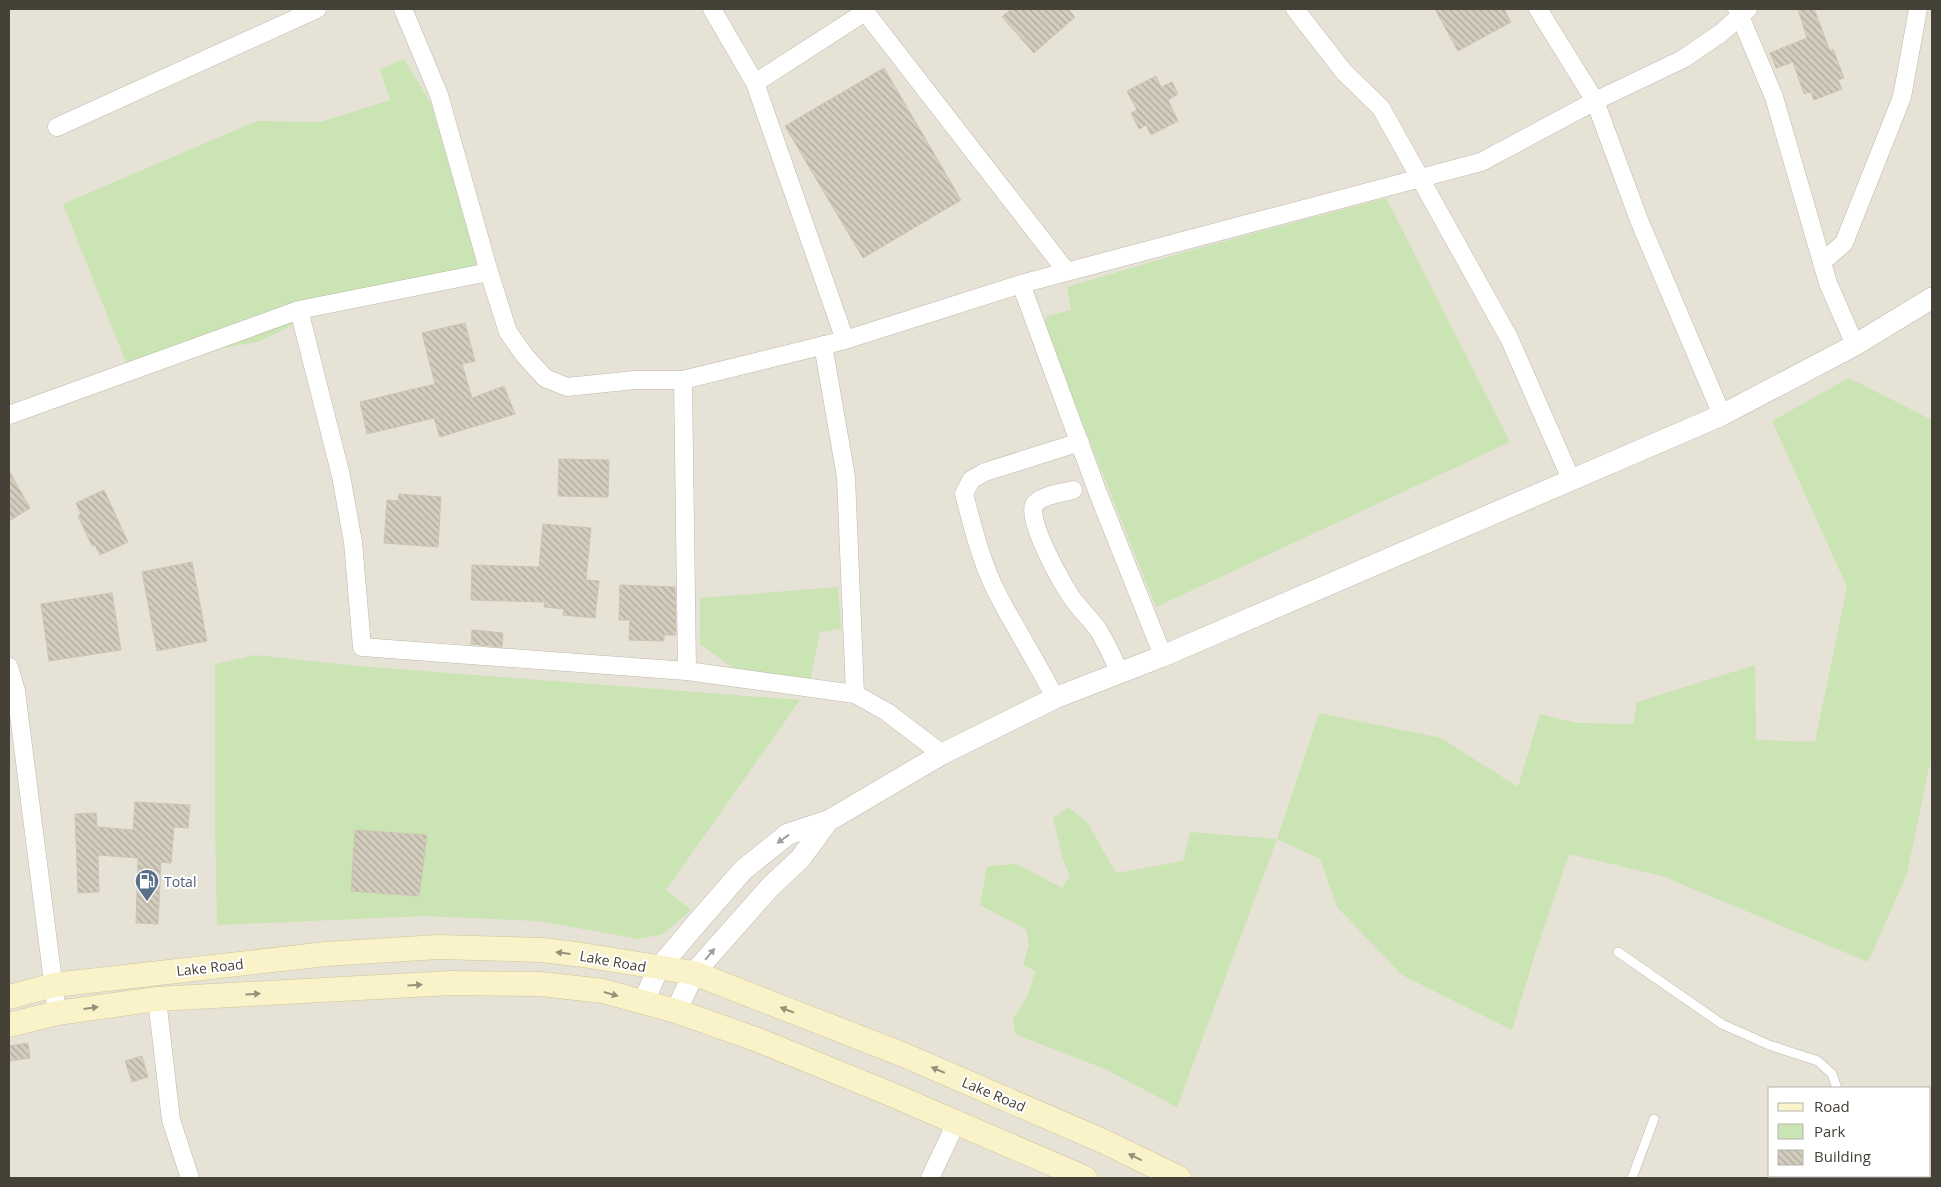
<svg xmlns="http://www.w3.org/2000/svg" width="1941" height="1187" font-family="'Open Sans',sans-serif">
<style>
.residential{fill:#e6e2d6;fill-rule:evenodd}
.green{fill:#cae4b4}
.building{fill:url(#building-back-hatch);stroke:#cdc5b2}
.lines{fill:none;stroke-linecap:round;stroke-linejoin:round}
.service-casing{stroke:#bdb8ab;stroke-width:10}
.minor-casing{stroke:#bdb8ab;stroke-width:19}
.tertiary-casing{stroke:#bdb8ab;stroke-width:22}
.secondary-casing{stroke:#cfc59b;stroke-width:25}
.service{stroke:#fff;stroke-width:9}
.minor{stroke:#fff;stroke-width:18}
.tertiary{stroke:#fff;stroke-width:21}
.secondary{stroke:#faf3ca;stroke-width:24}
.oneway{fill:#a2a09b}
.oneway2{fill:#969179}
.labels{text-anchor:middle;dominant-baseline:central;stroke-width:4;stroke-linejoin:round;paint-order:stroke}
.service-label{font-size:14px;fill:#4e5e75;stroke:#fff;text-anchor:start}
.street-label{font-size:14px;fill:#454137;stroke:#fff}
</style>
<defs>
<pattern id="building-back-hatch" width="6" height="6" patternUnits="userSpaceOnUse" patternTransform="scale(1.25)"><rect width="6" height="6" fill="#d3cdbe"/><path d="M-1 5l2 2M0 0l6 6M5-1l2 2" fill="none" stroke="#ada89b"/></pattern>
</defs>
<rect width="100%" height="100%" fill="#f3f0e8"/>
<path class="residential" d="M9 9H1932V1178H9ZM1770 1088H1930V1176H1770Z"/>
<path class="green" d="M404 59 431 103 475 254 477 278 321 311 258 342 127 365 63 204 257 121 321 122 390 100 380 69Z
M1386 198 1510 442 1156 607 1044 327 1047 316 1071 310 1067 287 1192 250Z
M1849 378 1932 420V753L1907 874 1868 962 1662 876 1569 854 1535 954 1512 1030 1402 975 1337 907 1320 859 1277 839 1177 1107 1105 1069 1015 1034 1013 1019 1028 995 1035 971 1023 965 1029 944 1026 929 980 905 987 866 1017 864 1062 888 1070 876 1063 860 1053 818 1068 807 1087 822 1116 873 1183 861 1190 832 1277 839 1319 713 1441 738 1518 787 1540 714 1577 723 1633 724 1637 702 1755 665 1756 740 1815 742 1847 587 1772 421Z
M838 587 841 629 820 632 810 682 733 668 700 644V598Z
M255 655 358 666 800 700 666 890 691 910 663 934 639 939 538 921 425 916 217 925 215 820V664Z"/>
<path class="building" d="M1011 9H1068L1075 17 1034 53 1002 17Z
M1435 9H1504L1511 22 1458 51Z
M1798 9H1814L1830 51 1833 49 1844 78 1838 80 1842 89 1814 100 1811 92 1804 94 1793 62 1776 68 1770 53 1807 38Z
M884 68 961 200 863 258 785 126Z
M1156 76 1161 87 1172 82 1178 94 1168 100 1178 121 1151 135 1146 125 1139 129 1131 113 1137 110 1127 91Z
M465 323 475 361 462 364 472 398 504 386 515 414 440 437 434 418 367 434 360 402 435 384 422 333Z
M559 459 609 460 608 497 558 496Z
M9 471 30 508 9 521Z
M104 490 128 542 100 555 95 545 92 546 78 516 81 514 76 503Z
M399 494 441 497 438 547 384 543 387 500 398 501Z
M543 524 591 528 586 580 599 581 595 618 563 615 564 609 544 607 545 602 471 600 472 565 539 567Z
M192 562 207 641 157 651 142 572Z
M620 585 675 587 676 635H664V641L629 640 630 620H619Z
M112 593 121 650 49 661 41 604Z
M472 630 503 633 502 647 471 644Z
M135 802 190 805 188 828 174 827 171 863 161 862 158 924 136 923 138 858 98 855 99 892 78 893 75 814 96 813 97 827 133 830Z
M355 830 427 835 419 896 351 891Z
M28 1043 30 1058 9 1061V1046Z
M142 1056 148 1077 132 1082 125 1061Z"/>
<g class="lines">
<defs>
<path id="service" d="M1618 952 1722 1024 1769 1045 1818 1061 1832 1074 1837 1088
M1632 1178 1654 1119
M1807 1178 1808 1176"/>
<path id="minor" d="M403 9 439 95 489 272 508 332 525 356 545 378 567 387 635 380H683L845 340 1021 284 1481 162 1595 101 1683 59 1721 33 1748 9
M712 9 755 83 845 340
M863 9 1067 272
M1295 9 1344 72 1381 108 1509 338 1571 479
M1538 9 1595 101 1639 220 1722 415
M1737 9 1774 97 1828 283 1855 345
M755 83 865 12
M57 127 317 9
M1822 262 1844 243 1902 97 1918 9
M1021 284 1098 493 1163 656
M299 310 341 476 353 542 362 647 687 671 855 694 887 712 942 754
M823 345 846 477 855 694
M683 380 687 671
M9 415 299 310 489 272
M1073 490C1063 493 1040 495 1034 505 1026 519 1064 589 1075 602 1082 611 1090 619 1097 628 1106 642 1113 658 1120 673
M9 667 16 691 57 1013
M1055 698C1037 662 1015 628 997 593 981 562 973 527 964 494L971 480 985 472 1080 442
M157 999 171 1120 190 1178
M930 1178 956 1123"/>
<path id="tertiary" d="M643 1003 658 969 696 924 743 870 788 834 828 821 942 754 1055 698 1163 656 1722 415 1855 345 1932 298
M676 1011 694 973 771 886 800 859 828 821"/>
<path id="secondary" d="M9 997 54 985 326 954 438 947 542 950 583 955 694 973 904 1055 1105 1142 1179 1178
M9 1025 57 1013 157 999 451 983 541 984 603 991 676 1011 758 1040 888 1093 1085 1178"/>
</defs>
<use href="#service" class="service-casing"/>
<use href="#minor" class="minor-casing"/>
<use href="#tertiary" class="tertiary-casing"/>
<use href="#secondary" class="secondary-casing"/>
<use href="#service" class="service"/>
<use href="#minor" class="minor"/>
<use href="#tertiary" class="tertiary"/>
<use href="#secondary" class="secondary"/>
</g>
<defs><path id="oneway-solid" d="M-6-.8H1V-3.2L6.5 0L1 3.2V.8H-6Z" transform="scale(1.25)"/></defs>
<g class="oneway">
<use href="#oneway-solid" transform="translate(783 839) rotate(144)"/>
<use href="#oneway-solid" transform="translate(710 954) rotate(-50)"/>
</g>
<g class="oneway2">
<use href="#oneway-solid" transform="translate(563 953) rotate(-173)"/>
<use href="#oneway-solid" transform="translate(415 985) rotate(-3)"/>
<use href="#oneway-solid" transform="translate(253 994) rotate(-3)"/>
<use href="#oneway-solid" transform="translate(611 994) rotate(16)"/>
<use href="#oneway-solid" transform="translate(91 1008) rotate(-8)"/>
<use href="#oneway-solid" transform="translate(787 1010) rotate(-159)"/>
<use href="#oneway-solid" transform="translate(938 1070) rotate(-157)"/>
<use href="#oneway-solid" transform="translate(1135 1157) rotate(-154)"/>
</g>
<defs>
<symbol id="fuel-pin" viewBox="-11 -11 22 30"><path d="M0 17L-7.5 6A9.5 9.5 0 1 1 7.5 6Z" fill="#5c6f8a" stroke="#fff"/><path d="M-5.5-6h7V0h2V4h1.3V-2.5L3-4.5l.8-.8L6-3V5H2.5V1h-1V6h-7ZM-4.2-4.7v3.2H.2V-4.7Z" fill="#fff"/></symbol>
</defs>
<g fill-rule="evenodd">
<use href="#fuel-pin" x="133" y="867" width="28" height="38"/>
</g>
<g class="labels">
<g class="service-label">
<text x="164" y="881">Total</text>
</g>
<g class="street-label">
<text transform="translate(613 961) rotate(10)">Lake Road</text>
<text transform="translate(210 967) rotate(-6)">Lake Road</text>
<text transform="translate(994 1094) rotate(23)">Lake Road</text>
</g>
</g>
<rect width="1941" height="1187" fill="none" stroke="#454137" stroke-width="20"/>
<rect x="1768" y="1087" width="162" height="90" fill="#ffffff" stroke="#b5b3af"/>
<rect x="1778" y="1103" width="25" height="8" fill="#faf3ca" stroke="#b5b3af"/>
<text x="1814" y="1112" font-size="15" fill="#454137">Road</text>
<rect x="1778" y="1124" width="25" height="15" fill="#cae4b4" stroke="#b5b3af"/>
<text x="1814" y="1137" font-size="15" fill="#454137">Park</text>
<rect x="1778" y="1150" width="25" height="15" fill="url(#building-back-hatch)" stroke="#b5b3af"/>
<text x="1814" y="1162" font-size="15" fill="#454137">Building</text>
</svg>
